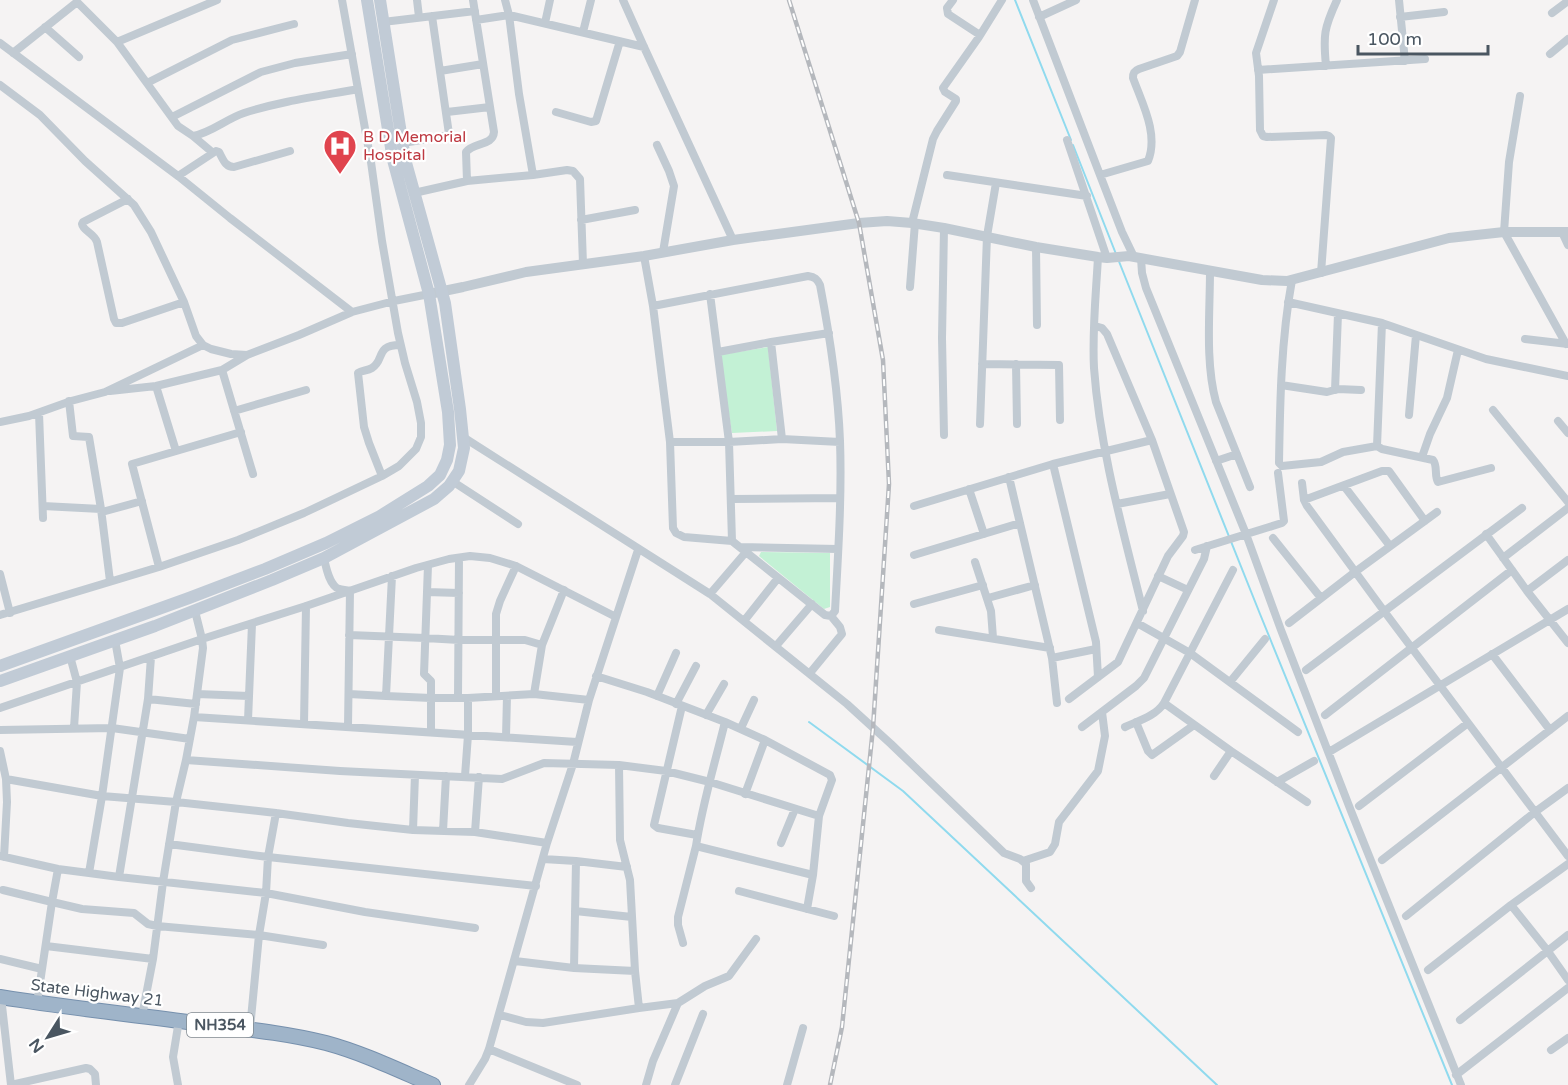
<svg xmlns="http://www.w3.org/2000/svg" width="1568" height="1085" font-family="'Varela Round',sans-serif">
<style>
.green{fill:#c3f1d5}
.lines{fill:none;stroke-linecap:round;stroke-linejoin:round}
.stream{stroke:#90daee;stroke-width:2}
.trunk-casing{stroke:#7690ad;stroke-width:16}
.minor{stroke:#c1cad2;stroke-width:8}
.tertiary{stroke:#c1cad2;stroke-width:10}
.secondary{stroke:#c1cbd6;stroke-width:12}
.trunk{stroke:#9fb4c9;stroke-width:14}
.rail-casing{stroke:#b5b8bd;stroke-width:4.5}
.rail{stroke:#fff;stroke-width:2;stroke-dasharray:7;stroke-linecap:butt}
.labels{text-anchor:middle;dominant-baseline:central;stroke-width:4.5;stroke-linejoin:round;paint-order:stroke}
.shield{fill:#fff;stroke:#808990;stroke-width:1.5}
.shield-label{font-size:15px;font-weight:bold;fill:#4a5661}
.health-label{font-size:16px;fill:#be3a42;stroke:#fff;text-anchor:start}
.street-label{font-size:16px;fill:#4a5661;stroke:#fff}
</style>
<rect width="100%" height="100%" fill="#f5f3f3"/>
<path class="green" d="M768 347 777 431 732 433 719 355Z
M761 552 830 553V607L824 609 759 556Z"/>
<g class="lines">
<path class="stream" d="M1015 0 1071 140
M1073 145 1116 254
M1118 259 1260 614 1452 1085
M809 722 903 791 1217 1085"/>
<defs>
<path id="trunk" d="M0 997C68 1008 136 1015 204 1024 245 1029 286 1033 326 1043 363 1053 398 1070 433 1085"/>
</defs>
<use href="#trunk" class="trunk-casing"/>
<path class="minor" d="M417 0 419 17
M623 0 644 47 733 240
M953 0 947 8 948 14 980 35
M1033 0 1100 175 1122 232 1134 257
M1274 0 1256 53 1259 76 1260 130 1263 136 1267 137 1326 135 1329 136 1331 138 1321 273
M1399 0 1405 61
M1552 13 1568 1
M1039 17 1076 0
M1400 17 1444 12
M476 20 509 15 505 0
M383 22 475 11
M545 23 550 0
M45 27 79 57
M583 32 591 0
M117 42 178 126 193 136C211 133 226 119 244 113 281 101 320 96 358 89
M0 43 178 176 230 218 352 312 394 301 429 294
M13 53 77 2 117 42 217 0
M1550 54 1568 39
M1326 66C1323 35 1324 28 1337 0
M1258 70 1425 59
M440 71 483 64
M147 83 232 40 294 24
M0 85 40 115 85 161 134 205 151 232 184 302 196 336 203 345 211 349 231 354 247 355 299 335 352 312
M1520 96 1509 162 1504 232 1566 344
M447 112 490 107
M556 112 591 122 596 121 620 41
M172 117 261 72 295 63 352 54
M193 136 212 152
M1067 140 1107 258
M403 143 445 136 449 134 432 16
M657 145 669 171 674 186 663 252
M533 175 519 94 509 15 644 47
M947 175 1087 196
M1100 175 1148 161C1159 134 1142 103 1133 78 1133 73 1134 71 1139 69L1177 56 1180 52 1195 0
M178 176 216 151 219 152C223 159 225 167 234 167L290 151
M467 181 533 175 567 170 573 171 580 179 583 264
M414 193 467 181 466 152C474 142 493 146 494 132L473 0
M128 199 83 222 82 224C83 231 94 233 97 242L114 319 116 323H122L184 302
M581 220 635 210
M912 223 933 139 937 131 956 101V99L945 92 943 88 979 37 1002 0
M1562 232 1568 245
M1036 247 1037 325
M644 256 653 306 670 442 673 528 676 533 684 537 732 541 825 615 831 616 835 611C838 555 842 497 840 441 838 388 830 337 820 285 817 279 815 277 808 276L653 306
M1098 257C1096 294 1092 331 1094 368 1100 450 1123 530 1143 611
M1141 258 1142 273 1146 288 1246 534 1281 630 1351 811 1461 1085
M1210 271C1210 312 1205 362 1216 402L1250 487
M1292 280C1281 340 1280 402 1279 463L1282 466 1321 462 1343 452 1377 446
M910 287 915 223
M710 294 729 442 732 541
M1288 302 1382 323 1486 359 1568 376
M1382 323 1377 446 1382 449 1433 460C1438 466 1434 476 1438 482L1491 468
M1525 339 1568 344
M771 342 782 439
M718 352 771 342 829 333
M982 364 1059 365 1060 420
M1016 364 1017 424
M222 370 253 474
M1281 385 1327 392 1338 389 1361 390
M156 386 176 451
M1335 390 1338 314
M110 391 156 386 222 370 247 355
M69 401 73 436 89 437 101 509 110 581
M1493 410 1568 502
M234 411 306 390
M39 413 43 518
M1409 415 1416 335
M1558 421 1568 433
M0 422 29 416 71 401 105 392 203 345
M980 424 987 236 996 183
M944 435 942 338 944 228
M463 437 710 594 847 704 891 744 1004 853 1020 859 1026 864V881L1031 888
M670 442H729L782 439 840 442
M1422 457 1430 434 1447 398 1458 350
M1216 461 1237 454
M1053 464 1096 642 1098 677
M382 476 369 443 364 427 358 373C362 370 367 371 372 368 385 360 375 345 400 345
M1009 477 1052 658 1057 703
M452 481 518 524
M1302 483 1304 500 1307 506 1384 611 1568 856
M1344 486 1390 546
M969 489 984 534
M732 499 840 498
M1304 500 1382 471H1389L1425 521
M1117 504 1170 494
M43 506 101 509
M914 506 1053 464 1152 440
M102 512 142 501
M1486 534 1527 591 1568 643
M1273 538 1321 598
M740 547 838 549
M1195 550 1282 523 1284 521 1278 473
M914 555 1020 523
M324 558C326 567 329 585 339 589 343 590 346 590 350 591L348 726
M1503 558 1568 508
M975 562 991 611 993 638
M428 565 424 674 431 681V698H468V735L465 776
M159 567 132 464 241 432
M1233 570 1164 703 1231 751 1307 802
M0 574 10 613
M392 576 386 696 431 698V732
M1158 576 1188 590
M1527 591 1568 560
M427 592 459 593
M710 594 746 552
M988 598 1035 585
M914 604 983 585
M195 611 202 639 203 648 194 717 577 742
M0 615 159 567 238 540 304 513 382 476 399 466 416 449 421 437V423L417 402 405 363 398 333 382 241 371 162 342 0
M744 621 778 578
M1137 623 1190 653 1298 732
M1289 623 1355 572 1437 512
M939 630 1050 648
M349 635 425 638 459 640H525L542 645
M115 640 120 668 119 675 102 796 176 802 276 813 348 823 413 830 475 832 547 843
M776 646 812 604
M1492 654 1550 730
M70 656 77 682 74 728
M1052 658 1096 649
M1306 670 1522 508
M810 673 842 634 840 627 831 616
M1230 682 1265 639
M197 694 249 696
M349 694 386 696
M534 694 542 645 564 590
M496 696V614L500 601 516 566
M657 696 676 653
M458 697 459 558
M468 698 534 694 589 700
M148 699 151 657
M1069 699 1118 662 1168 556 1183 536 1184 532 1152 440 1107 334 1102 328 1095 326
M676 704 696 666
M682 706 654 825 658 828 697 835
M0 708 202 639 306 606 416 568 449 559 470 556 490 558 516 566 616 617
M706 715 724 684
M1325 715 1512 570
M248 720 252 624
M725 722 765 740 830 775 832 780 819 816
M1136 722 1148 751 1152 755 1194 725
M304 724 306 606
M1082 727 1136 686 1144 678 1204 559 1207 546
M1125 727C1138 721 1156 716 1164 703
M741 728 754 700
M0 730 112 728 190 739
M506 737 507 696
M0 751 6 779 7 802 4 857
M1329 752 1568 609
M186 760 340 771 502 779 544 763 619 765 666 771 710 782 819 816 813 875 696 846C702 805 715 763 725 722L647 692 596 676
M1214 776 1231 751
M1277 782 1314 761
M745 794 765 740
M1359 806 1468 723
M413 830 415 775
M443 831 446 776
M475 832 479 777
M781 843 795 809
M169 844 268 857 536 886
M0 856 58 869 89 873 102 796 6 779
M543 859 576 861
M1382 860 1568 716
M1023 861 1050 852 1055 844 1059 822 1098 771 1105 736 1102 712
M89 873 119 877 148 699 196 704
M119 877 266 893 365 912 475 928
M3 890 52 902 58 869
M739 891 834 916
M1511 905 1547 950 1568 980
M807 909 813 875
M575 911 632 917
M1406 916 1535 812 1568 788
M683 943 678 925V917L696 846
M46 946 153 959
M0 959 42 969
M515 961 574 968 635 971 630 880 620 840 619 765
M574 968 576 861 627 867
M1428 970 1511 905 1568 864
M635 971 639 1008 678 1003 653 1061 646 1085
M1 997 11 1085
M37 1003 52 902 82 909 134 913 148 924 157 926 259 935 323 945
M678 1003 705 986 729 976 756 939
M500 1015 526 1022 543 1023 639 1008
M142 1016 153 959 163 882 176 802 186 760 194 717
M1460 1020 1568 935
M250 1029 259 935 266 893 268 857 276 813
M489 1049 577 1085
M1551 1050 1568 1038
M1456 1075 1568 988
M11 1085 86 1068 90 1069 95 1074 96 1085
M178 1085 173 1057 179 1020
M469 1085 485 1059 489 1049 547 843 573 764 589 700 638 550
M675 1085 703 1014
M787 1085 803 1028"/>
<path class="tertiary" d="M434 293 463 287 526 272 644 256 733 240 859 223 887 221 912 223 944 228 1036 247 1098 257 1107 258 1129 256 1262 280 1287 281 1449 238 1504 232H1568"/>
<path class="secondary" d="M0 666 189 598 265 569 326 543 380 516 428 486 440 475 447 460 450 445 448 412 429 294 393 160 367 0
M0 681 155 626 272 580 324 558 434 499 449 486 459 471 464 448 460 409 445 303 405 159 380 0"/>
<use href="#trunk" class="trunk"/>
<defs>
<path id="rail" d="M789 0 859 223 883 360 889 484 873 728 842 1027 830 1085"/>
</defs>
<use href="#rail" class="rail-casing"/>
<use href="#rail" class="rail"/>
</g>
<defs>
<symbol id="hospital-pin" viewBox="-11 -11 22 30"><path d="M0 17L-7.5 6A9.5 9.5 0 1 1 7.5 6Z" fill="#e0444e" stroke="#fff"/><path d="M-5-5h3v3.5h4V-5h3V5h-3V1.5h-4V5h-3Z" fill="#fff"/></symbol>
</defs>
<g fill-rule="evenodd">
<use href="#hospital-pin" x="321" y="127" width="38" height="52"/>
</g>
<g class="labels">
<rect class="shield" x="187" y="1013" width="66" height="24" rx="4.5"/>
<g class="shield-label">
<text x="220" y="1025">NH354</text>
</g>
<g class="health-label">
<text x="363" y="137">B D Memorial<tspan x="363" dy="18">Hospital</tspan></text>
</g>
<g class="street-label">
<text transform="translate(97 993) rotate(7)">State Highway 21</text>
</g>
</g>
<g transform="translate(48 1037) rotate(233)" stroke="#ffffff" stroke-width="4.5" paint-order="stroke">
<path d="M0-4.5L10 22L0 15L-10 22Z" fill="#4a5661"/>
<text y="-9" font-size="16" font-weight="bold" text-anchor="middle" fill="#4a5661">N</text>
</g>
<path d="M1358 45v9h130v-9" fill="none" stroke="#4a5661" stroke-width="3"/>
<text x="1367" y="45" font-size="18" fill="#4a5661" stroke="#ffffff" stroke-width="4.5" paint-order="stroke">100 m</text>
</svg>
